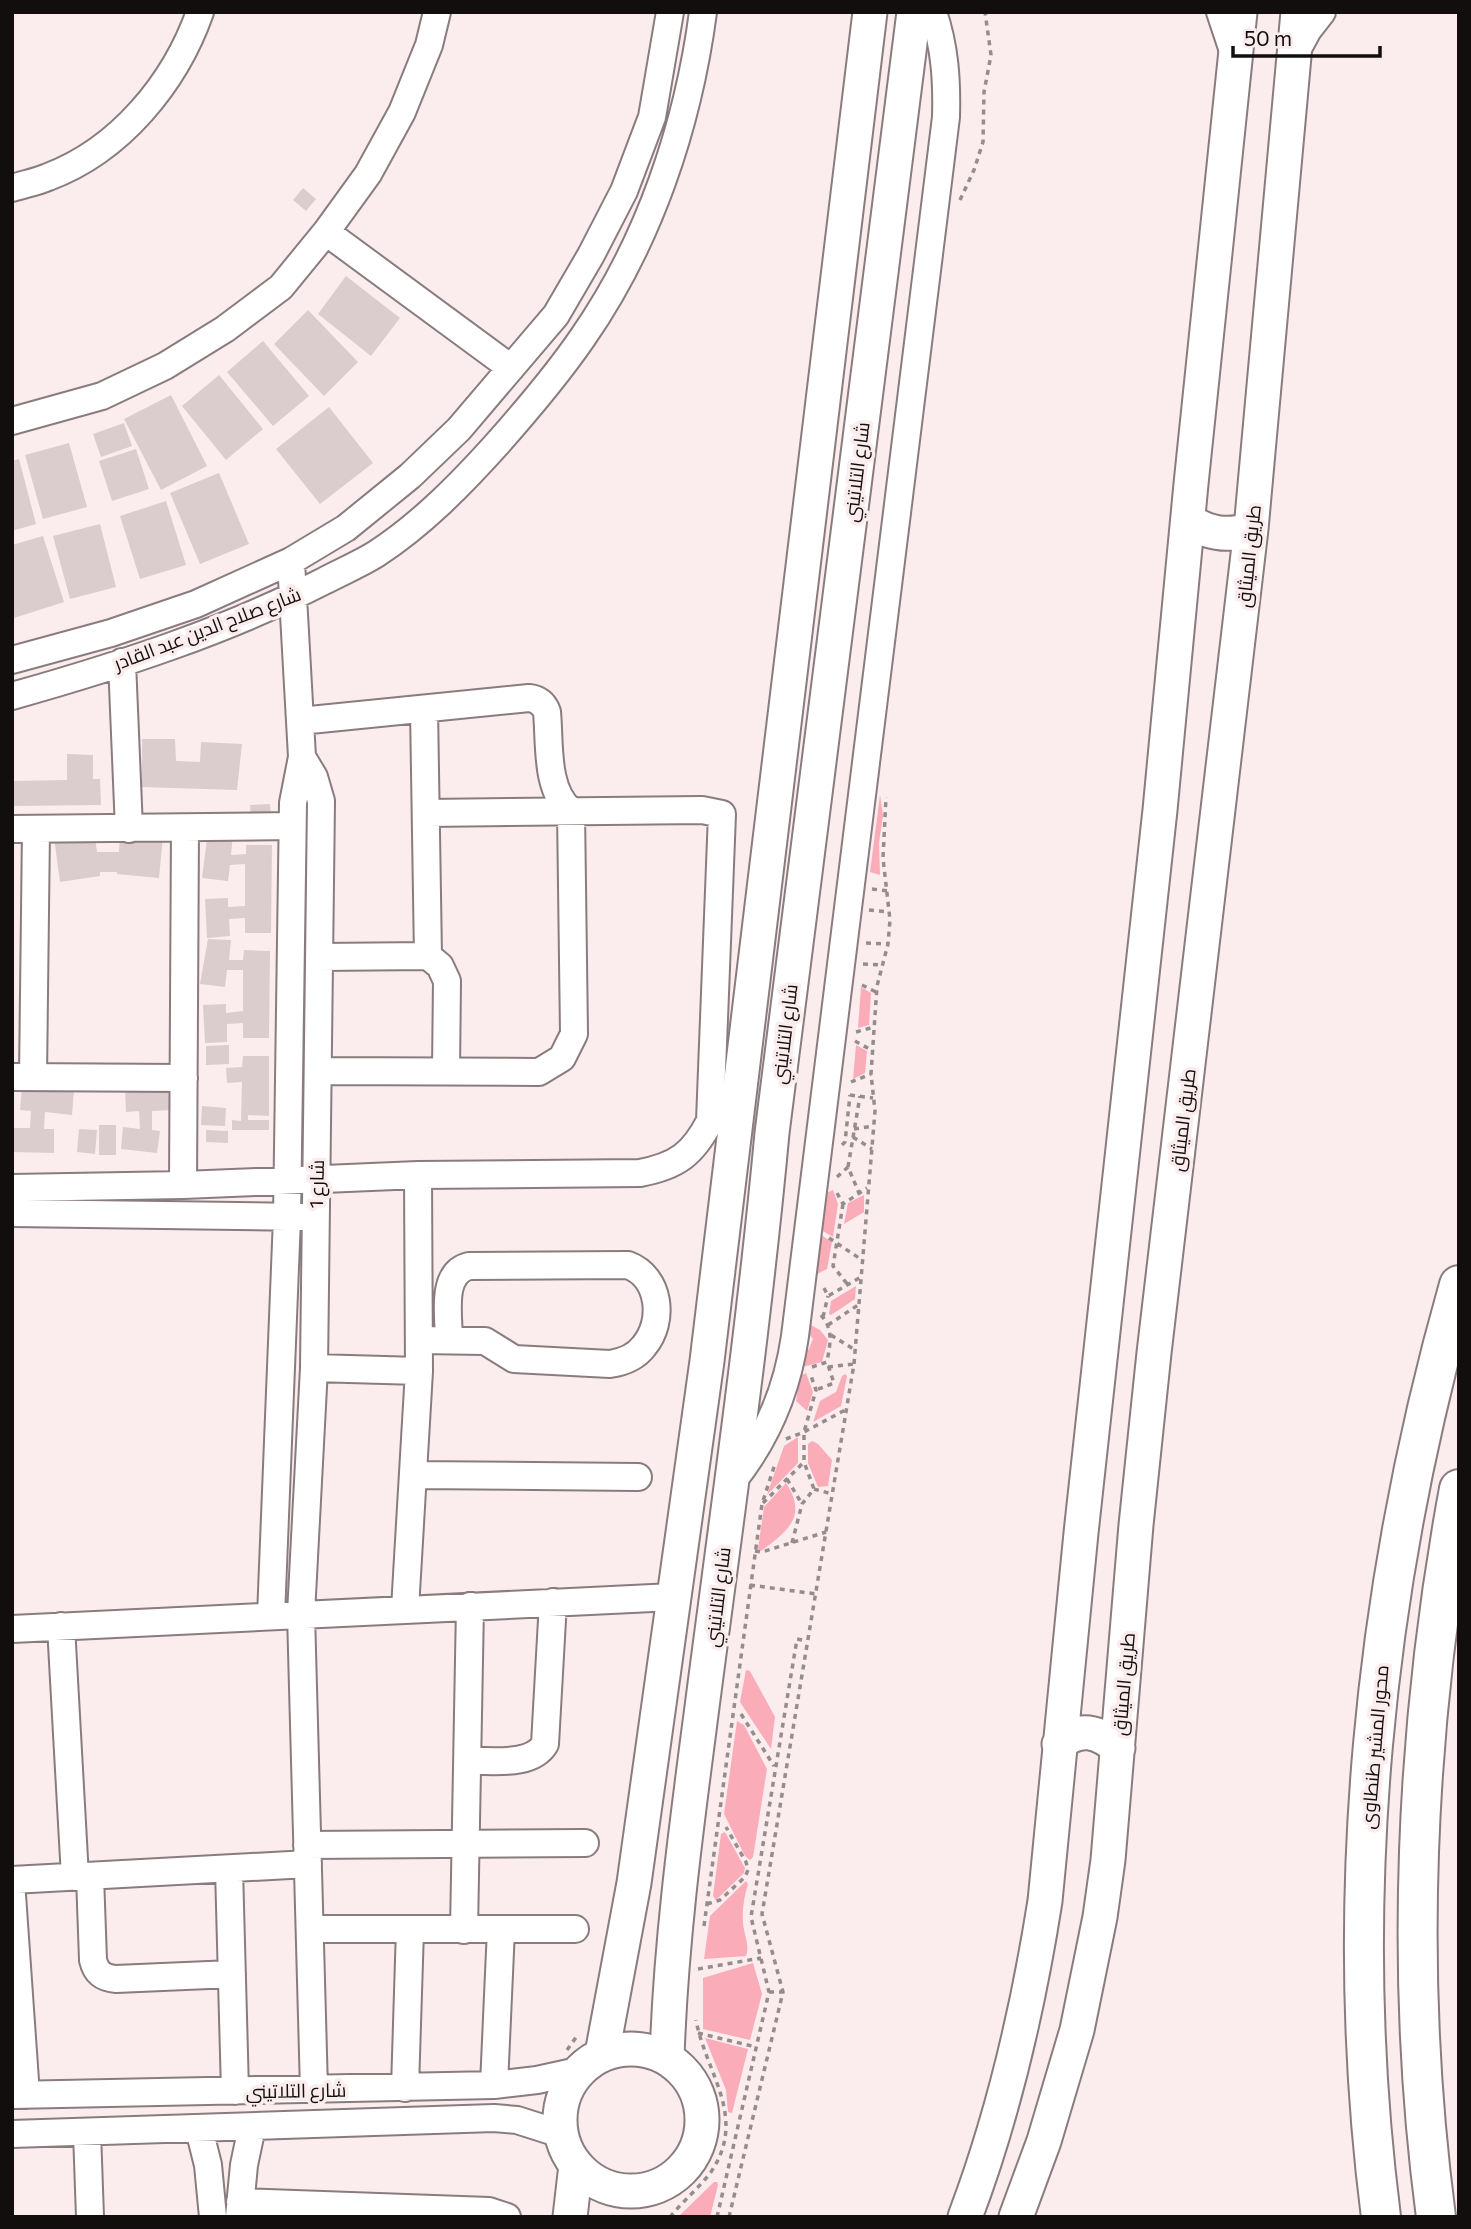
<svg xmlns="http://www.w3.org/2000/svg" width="1471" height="2229" font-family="Commissioner,Cairo,sans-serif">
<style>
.green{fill:#faacb9}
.building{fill:#dbccce}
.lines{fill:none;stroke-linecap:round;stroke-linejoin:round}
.minor-casing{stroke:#897c7e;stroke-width:30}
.major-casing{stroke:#897c7e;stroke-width:37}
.highway-casing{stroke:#897c7e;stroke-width:42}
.path{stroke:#968c8d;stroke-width:3.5;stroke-dasharray:5 5;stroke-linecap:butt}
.minor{stroke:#fff;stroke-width:26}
.major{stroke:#fff;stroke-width:33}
.highway{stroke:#fff;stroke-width:38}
.labels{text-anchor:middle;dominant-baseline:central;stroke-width:7;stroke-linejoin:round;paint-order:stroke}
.street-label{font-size:19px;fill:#120e0e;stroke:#fbecee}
</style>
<rect width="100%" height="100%" fill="#fbecee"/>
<path class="green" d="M880 795 883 815 879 843 880 875 870 872Z
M861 987 871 993 869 1025 858 1028Z
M856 1045 867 1051 865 1073 853 1079Z
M833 1190 838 1204 833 1237 821 1230 826 1193Z
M864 1195V1212L844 1224 848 1203Z
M821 1235 832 1242 827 1269 815 1275Z
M856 1286 855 1299 831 1315 829 1314 831 1301Z
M809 1324 820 1330 828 1340 822 1362 802 1367 805 1352 809 1349 813 1339 807 1332Z
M806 1373 813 1392 807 1411 796 1401 800 1376Z
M845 1374 847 1376 841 1406 813 1422 820 1401 836 1392 842 1376Z
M798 1437V1463L767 1495 784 1446Z
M812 1441 818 1444 832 1460 828 1486 818 1487 808 1463V1444Z
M786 1483C808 1516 788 1531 761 1551L758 1549 764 1507Z
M746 1670 750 1671 775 1717 771 1749 740 1702Z
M737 1721 744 1725 767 1769 753 1857 750 1860 745 1856 724 1814Z
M725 1832 745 1868 744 1873 716 1900 713 1896 721 1834Z
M746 1881 748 1884C744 1897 742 1910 743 1923 744 1935 750 1945 746 1956L704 1959 710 1916Z
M753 1963 762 1994 750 2040 703 2029V1978Z
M705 2038 748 2049 732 2113 728 2112 726 2090Z
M714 2182H717L718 2185 710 2217H678Z"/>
<path class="building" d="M303 188 316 199 306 211 293 200Z
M346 276 400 318 371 356 318 314Z
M308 310 358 362 324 396 274 344Z
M263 341 309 396 273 426 227 372Z
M219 375 263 429 226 460 182 406Z
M171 395 207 466 161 490 124 419Z
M329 407 373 463 320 504 276 449Z
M124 423 132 446 101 457 93 434Z
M69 443 87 507 43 519 25 455Z
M136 449 149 489 112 501 99 461Z
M19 459 36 524 12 531V461Z
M219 473 249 544 200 564 170 493Z
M166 501 186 565 140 579 120 516Z
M100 524 116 587 70 599 53 536Z
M43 536 64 602 14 618 12 545Z
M142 739H175L176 761 200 762 201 742 242 744 237 790 142 787Z
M67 754 93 755V779H100L101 805 12 806V781L67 780Z
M270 804 271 819 251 820 250 805Z
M94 831 97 852H119L120 832 163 836 159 878 117 874V872H100V876L60 882 54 837Z
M208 831 233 834 231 855 246 854V845H272L271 933H245V918L229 919 230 936 207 938 205 899 228 898V907L245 906V864L230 865 228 881 202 878Z
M208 939 231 940 229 960H243L244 950 270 951 269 1038H243V1023L227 1024V1042L205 1043 203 1005 226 1004V1013L243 1011V970H227L225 987 200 984Z
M229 1045V1064L206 1065V1046Z
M243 1056H269V1116L248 1115V1120H269V1130H232V1120L241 1121 242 1082 227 1083 226 1068 242 1067Z
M22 1086 74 1090 72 1115 45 1112 44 1129H54V1153L12 1152V1128H30L31 1111 20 1110Z
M171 1086 172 1110 152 1111V1130L160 1131 157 1153 121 1149 123 1127 140 1129 139 1111 126 1112 125 1087Z
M202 1106 226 1108 225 1126 201 1125Z
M99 1125H116V1155H99Z
M79 1129 97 1130 95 1154 77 1152Z
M206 1130 228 1131V1143L206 1142Z"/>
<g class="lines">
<defs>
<path id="minor" d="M1220 12 1234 54
M1296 52 1308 30 1322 12
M12 188C24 184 37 182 48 177 120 150 175 83 200 12
M326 232 511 368
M12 421 102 396 165 366 225 329 281 287 326 232 368 174 402 112 429 45 437 12
M12 660 111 633 196 604 291 561 346 528 410 476 459 429 556 315 591 255 624 191 652 117 670 12
M122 662 129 829
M12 696C119 666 226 631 324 581 341 572 360 564 376 554 422 524 461 484 497 444 528 409 557 375 583 337 649 242 688 126 703 12
M424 709 428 956
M300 721 529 698C538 699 544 704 547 712 550 743 545 790 571 811L574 1034 562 1058 539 1072 318 1071
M302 757 314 777 321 801 314 1368 301 1614 314 2090
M12 829 292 826
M319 957 428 956 440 966 447 981 446 1071
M12 1077 184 1078
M33 1077 36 829
M183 1185 185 828
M12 1188 183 1185 418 1175 640 1173C677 1166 693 1154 710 1121L722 814 702 810 427 813
M12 1213 304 1217
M419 1340 485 1341 514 1359 610 1364C623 1362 636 1357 644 1346 665 1321 660 1277 628 1265L469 1266C440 1273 449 1317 449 1340
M314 1368 419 1371
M413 1475 638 1477
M732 1482C767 1439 787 1392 795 1336L946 117C947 81 945 47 933 12
M405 1609 419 1371 418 1175
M271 1616 287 1218 293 803 302 757 291 561
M61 1626 75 1877
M12 1629 673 1597
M468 1761C492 1760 531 1767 545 1744L553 1602
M307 1845 585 1843
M229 1869 235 2091
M90 1876 93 1960C96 1973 103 1978 116 1979L232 1974
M12 1880 308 1864
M12 1895 26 2095
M310 1929H575
M464 1930 470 1606
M494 2085 501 1929
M405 2088 410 1929
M12 2095 494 2085 537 2080 578 2071
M199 2129 208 2165 213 2217
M87 2132 90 2217
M12 2134 494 2118 517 2120 561 2134
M240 2202 489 2211 507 2217
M239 2217 244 2165 252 2127"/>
<path id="major" d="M1188 520C1208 534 1228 537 1251 529
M1059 1744C1080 1726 1098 1731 1118 1748
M560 2120a71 71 0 1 1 142 0a71 71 0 1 1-142 0Z
M602 2054 634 1883 707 1361 870 12
M667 2058C671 1932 689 1808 705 1684 729 1501 755 1317 772 1133L914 12
M570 2217 576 2165
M965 2217C1004 2114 1028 2009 1045 1901L1081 1533 1160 810 1191 484 1240 12
M1016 2217 1044 2141 1077 2030 1100 1917 1108 1860 1136 1525 1154 1353 1251 529 1298 12"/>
<path id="highway" d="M1381 2217C1341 1905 1373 1587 1459 1285
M1436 2217C1404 1976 1415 1727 1459 1489"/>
</defs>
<use href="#minor" class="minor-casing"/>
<use href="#major" class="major-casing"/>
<use href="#highway" class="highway-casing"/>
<path class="path" d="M960 200 974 170 983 142 984 92 991 55 985 12
M872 889 888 891
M869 910 889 912
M866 943 888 944
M863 964 882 965
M862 985 876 992
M856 1032 874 1027
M855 1041 873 1051
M851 1082 871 1074
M850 1095 873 1098
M854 1129 873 1126
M853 1137 872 1149
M842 1145 845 1142 850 1095
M848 1167 860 1096
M837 1177 848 1167 859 1193
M837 1193 843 1204 867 1188
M843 1204 833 1266 848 1285
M829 1238 862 1260
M824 1288 828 1296 861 1277
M821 1315C834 1330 830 1344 827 1362
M823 1317 828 1296
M828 1325 858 1305
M831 1335 855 1350
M812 1367 827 1362 834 1383 816 1390
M828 1367 854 1364
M786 1439 804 1432 847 1409
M787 1479 802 1504
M814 1489 832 1494
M763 1503 804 1462V1432L816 1390 811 1376
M792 1543 802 1504 814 1489 804 1462
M755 1551 762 1552 826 1532
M750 1585 816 1594
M741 1714 774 1766
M707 1904 720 1900 745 1877 748 1870 746 1862 726 1827
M704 1926 762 1504 775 1464
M698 1969 761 1958
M769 1992H783
M698 2033 756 2047
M567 2050 577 2036
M670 2217C683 2201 699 2188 711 2172 748 2117 706 2074 696 2020
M717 2217 769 1992 751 1917 797 1639 807 1641
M729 2217 783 1992 762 1914 854 1364 875 1111 871 1074 877 986 888 944 890 920 883 858 886 797"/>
<use href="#minor" class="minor"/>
<use href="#major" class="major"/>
<use href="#highway" class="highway"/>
</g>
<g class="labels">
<g class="street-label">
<text transform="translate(856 472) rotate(-83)">شارع التلاتيني</text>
<text transform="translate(1248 556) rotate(-84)">طريق الميثاق</text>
<text transform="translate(207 628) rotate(-21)">شارع صلاح الدين عبد القادر</text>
<text transform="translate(784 1034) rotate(-83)">شارع التلاتيني</text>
<text transform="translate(1182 1120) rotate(-83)">طريق الميثاق</text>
<text transform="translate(316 1184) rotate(-89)">شارع 1</text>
<text transform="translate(717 1597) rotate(-83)">شارع التلاتيني</text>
<text transform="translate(1123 1684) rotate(-85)">طريق الميثاق</text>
<text transform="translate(1374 1747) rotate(-85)">محور المشير طنطاوى</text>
<text transform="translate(296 2090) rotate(-1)">شارع التلاتيني</text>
</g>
</g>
<rect width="1471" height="2229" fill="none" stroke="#120e0e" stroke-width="28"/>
<path d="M1233 46v10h147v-10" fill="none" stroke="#120e0e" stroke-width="3.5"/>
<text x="1244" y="46" font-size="21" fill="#120e0e" stroke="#fbecee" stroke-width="5" paint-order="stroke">50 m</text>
</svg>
